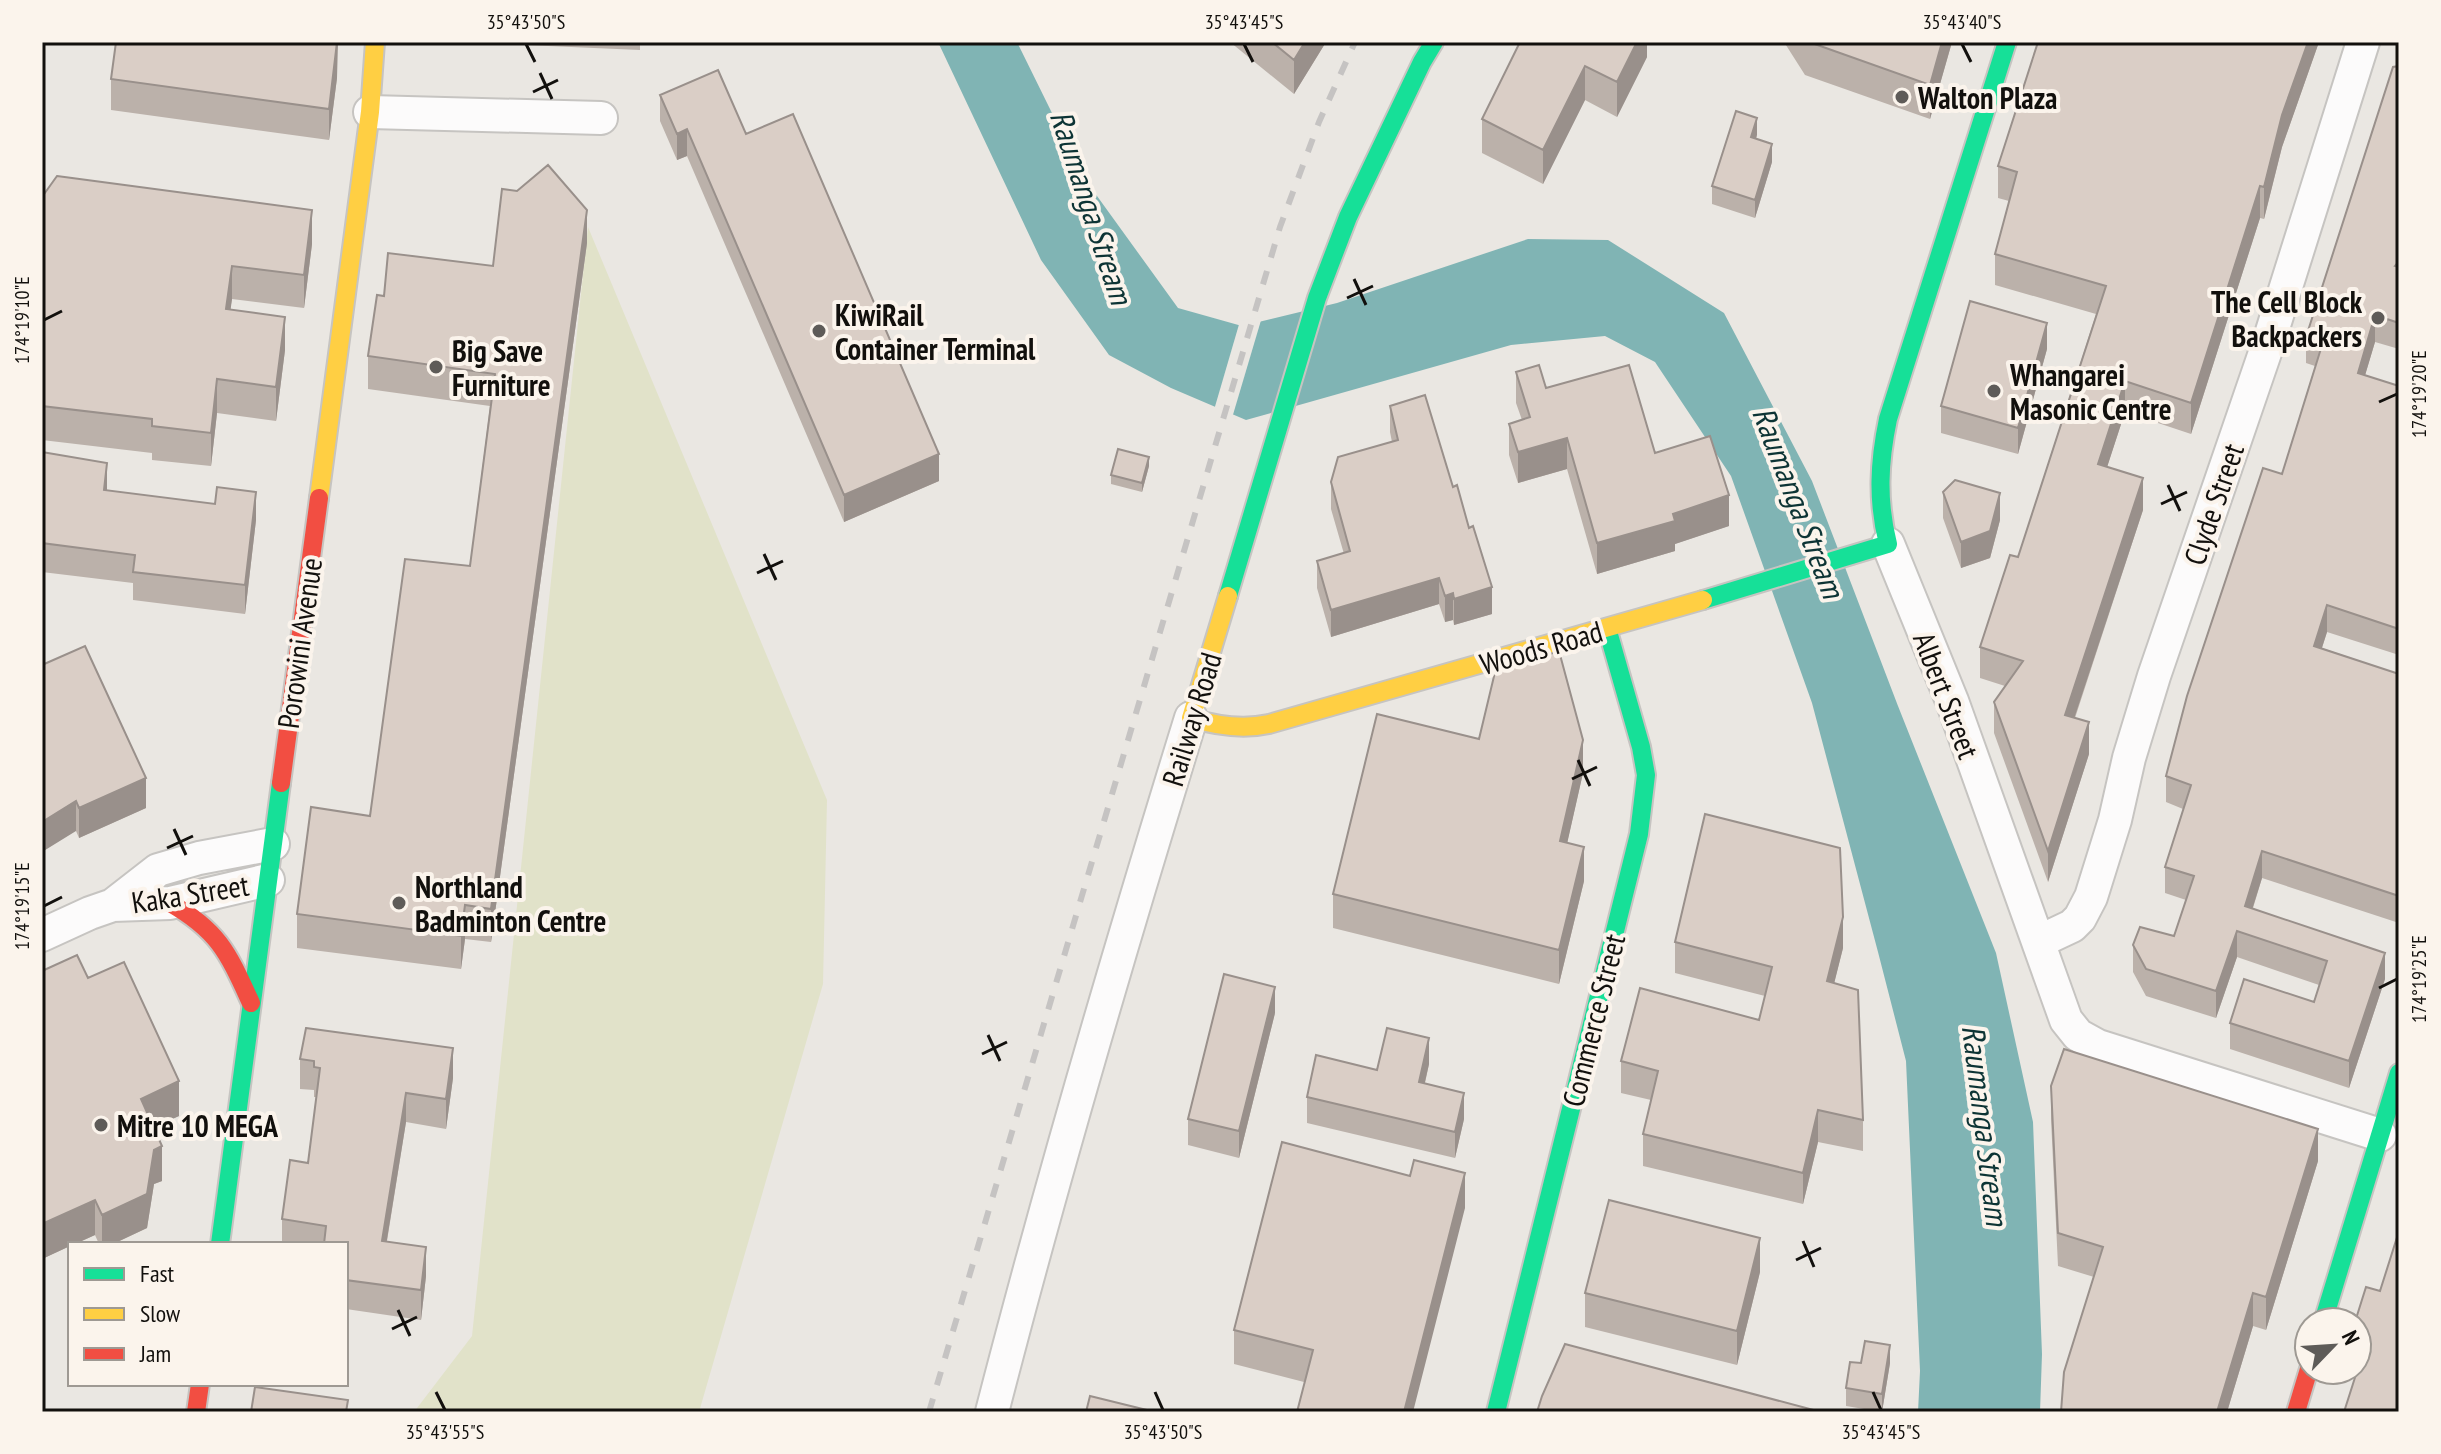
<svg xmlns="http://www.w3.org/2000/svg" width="2441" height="1454" font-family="'PT Sans Narrow',sans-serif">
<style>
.green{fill:#e1e2c9}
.water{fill:#80b4b4}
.pier{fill:#eae7e2}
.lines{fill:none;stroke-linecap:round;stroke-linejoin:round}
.street-casing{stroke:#c6c4c1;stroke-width:36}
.fast-casing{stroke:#c6c4c1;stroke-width:22}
.slow-casing{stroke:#c6c4c1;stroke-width:22}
.jam-casing{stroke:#c6c4c1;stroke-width:22}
.street{stroke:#fcfbfb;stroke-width:32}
.fast{stroke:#16e098;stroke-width:18}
.slow{stroke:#ffcf43;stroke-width:18}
.jam{stroke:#f24e42;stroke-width:18}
.rail{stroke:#c5c3c2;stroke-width:6;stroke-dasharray:14 14;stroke-linecap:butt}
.wall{fill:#bbb1aa}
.shaded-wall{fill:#99908b}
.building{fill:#dacec6;stroke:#99908b;stroke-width:2}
.ticks{fill:none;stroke:#12100d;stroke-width:3}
.poi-dot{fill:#5e5b58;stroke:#fbf4ec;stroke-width:3}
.labels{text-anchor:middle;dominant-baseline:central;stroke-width:8;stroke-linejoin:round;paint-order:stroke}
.poi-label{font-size:30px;font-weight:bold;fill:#12100d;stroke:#fbf4ec;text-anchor:start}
.street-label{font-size:30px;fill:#12100d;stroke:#fbf4ec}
.water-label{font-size:32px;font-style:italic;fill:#0d3435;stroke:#fbf4ec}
.neatline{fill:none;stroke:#12100d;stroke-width:3}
.ticks-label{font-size:20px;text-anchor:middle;fill:#12100d}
</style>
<rect width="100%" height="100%" fill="#eae7e2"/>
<path class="green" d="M588 227 827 800 823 984 699 1412H414L472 1336Z"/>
<path class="water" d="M938 42H1017L1084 178 1178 308 1242 326 1337 303 1528 239 1608 240 1724 313 1812 481 1898 706 1996 953 2033 1122 2042 1354 2040 1412H1918L1920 1371 1906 1061 1878 952 1812 703 1731 476 1655 362 1605 336 1511 345 1246 420 1171 388 1109 355 1041 260Z"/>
<path class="pier" d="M1262 317 1232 418 1214 410 1240 321Z"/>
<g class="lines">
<defs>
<path id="street" d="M370 112 601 118
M1888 544 1952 701 2066 1020 2078 1035 2098 1046 2380 1135
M113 905 158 870 199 858 273 844
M42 935 90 913 113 905 170 903 268 880
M2038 942 2072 926 2080 918 2091 897 2115 820 2129 758 2154 676 2269 341 2363 42
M992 1412C1052 1179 1120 948 1191 718"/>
<path id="fast" d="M1228 596 1317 298 1348 217 1422 62 1434 42
M1703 600 1888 544C1877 501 1879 462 1888 419L2007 42
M220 1244 281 783
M2323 1322 2399 1073
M1496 1412 1639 834 1646 775 1641 747 1607 628"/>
<path id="slow" d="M319 498 370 112 375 42
M1228 596 1191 718C1217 726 1242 730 1269 724L1703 600"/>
<path id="jam" d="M281 783 319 498
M170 903C219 931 228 953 251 1003
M196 1412 200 1384
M2296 1412 2309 1369"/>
</defs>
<use href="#street" class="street-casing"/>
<use href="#fast" class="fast-casing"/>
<use href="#slow" class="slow-casing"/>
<use href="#jam" class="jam-casing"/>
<use href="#street" class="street"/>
<use href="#fast" class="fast"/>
<use href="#slow" class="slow"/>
<use href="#jam" class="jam"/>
<path class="rail" d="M929 1412 1280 227 1319 122 1355 42"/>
</g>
<path class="wall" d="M457 42H640V50Z
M1230 42H1326L1294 94Z
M1520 42H1647V57L1617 117 1585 100 1543 184 1482 153V119Z
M1784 42H1952L1930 119 1805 75Z
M2038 42H2319L2282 147 2264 219 2260 218 2191 434 2125 412 2107 467 2143 510 2075 718 2089 754 2048 882 1994 733V702L2005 686 1980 678V647L2018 557 2096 314 1995 285V254L2009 201 1998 198V166Z
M2399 66V349L2375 342 2365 375 2399 386V655L2327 632 2322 648 2399 674V923L2262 878 2253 908 2385 979 2349 1088 2230 1049V1023L2314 1002 2319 985 2237 957 2216 1018 2146 996 2133 972V945L2174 936 2186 900 2165 893V867L2183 809 2166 802V776L2282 474 2315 366 2306 363V337Z
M337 78 329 140 111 110V79Z
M660 95 746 134 939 481 844 522 687 156 677 160 660 121Z
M1757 135 1756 138 1772 162 1755 218 1712 204V186Z
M42 197 312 244 304 308 232 299 230 310 285 350 276 421 217 413 211 466 152 460V453L42 440Z
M587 243 491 942 465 939 461 969 297 948V914L370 816 470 566 490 406 368 389V356L384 296 493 266Z
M2047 349 2018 454 1941 433V406Z
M1516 372 1655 453 1729 526 1675 544V551L1597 574 1567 469 1518 483 1509 455V424L1522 420 1516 403Z
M1390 406 1453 487 1492 614 1454 625 1453 620 1445 622 1439 604 1331 637 1317 588V561L1344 554 1331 509V482L1392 442 1390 432Z
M42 452 107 490 256 520 245 614 133 600V583L42 572Z
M1149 466 1142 492 1111 484V475Z
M1943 492 2000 520 1990 558 1961 568 1943 518Z
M42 665 146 808 79 838 76 831Z
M1479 739 1583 773 1567 843 1584 881 1559 984 1333 928V894Z
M1675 942 1843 948 1834 983 1863 1120V1151L1818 1142 1803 1204 1643 1166V1134L1651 1100 1621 1093V1061L1759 1020 1765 996 1675 973Z
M42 971 88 978 179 1116 154 1127 162 1181 154 1184 147 1228 113 1244H99L95 1235 75 1244H70V1246L42 1259Z
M1275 1013 1239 1158 1188 1145V1119Z
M300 1059 453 1078 446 1129 406 1122 387 1241 426 1276 421 1320 346 1309V1244H282V1219L308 1163 316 1097H314V1090L300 1089Z
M1429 1064 1425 1083 1464 1119 1455 1158 1307 1123V1097L1377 1070Z
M2051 1086 2318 1161 2266 1330 2253 1326 2227 1412H2061L2094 1277 2058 1266 2051 1119Z
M1465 1208 1304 1382 1234 1364V1330Z
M2399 1231 2358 1367H2357V1322L2380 1291Z
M1760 1272 1737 1365 1585 1327V1293Z
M1861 1363H1890L1882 1412 1846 1406V1388Z"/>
<path class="shaded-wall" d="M337 42H338L337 78 329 140V109Z
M1305 42H1326L1294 94V60Z
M1637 42H1647V57L1617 117V82Z
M1942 42H1952L1930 119V85Z
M2308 42H2319L2282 147 2264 219V187L2282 115Z
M1585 66V100L1543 184V150Z
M1757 118V135L1751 155V137Z
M687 129V156L677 160V134Z
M1772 144V162L1755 218V200Z
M2260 186V218L2191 434V403Z
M312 210V244L304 308V275Z
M587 210V243L491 942V909Z
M232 266V299L226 343V309Z
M2375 315V342L2358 399V373Z
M285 317V350L276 421V387Z
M2047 323V349L2018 454V428Z
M217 379V413L211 466V433Z
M2125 381V412L2098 495V464Z
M1567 438V469L1518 483V452Z
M939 454V481L844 522V495Z
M1149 457V466L1142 492V483Z
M107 463V492L104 490Z
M2143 478V510L2065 746V715Z
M256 492V520L245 614V585Z
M2000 493V520L1990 558 1961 568V542Z
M1729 495V526L1675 544V551L1597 574V543L1673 514Z
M1439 578V604L1331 637V610Z
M1492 587V614L1454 625V599Z
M1453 593V620L1445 622V596Z
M2327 605V632L2314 672V646Z
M2089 722V754L2048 882V851Z
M1583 740V773L1560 875V841Z
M146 778V808L79 838V808Z
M76 801V831L42 852V822Z
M1584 847V881L1559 984V950Z
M2262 851V878L2245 932V906Z
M465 905V939L461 969V936Z
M1843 917V948L1827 1012V981Z
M2237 931V957L2216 1018V991Z
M2385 953V979L2349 1088V1061Z
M1275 987V1013L1239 1158V1131Z
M1429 1038V1064L1419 1108V1082Z
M453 1048V1078L446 1129V1099Z
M179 1081V1116L141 1133V1099Z
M406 1093V1122L382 1270V1241Z
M1464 1093V1119L1455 1158V1132Z
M1818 1110V1142L1803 1204V1173Z
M2318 1129V1161L2266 1330V1297Z
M162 1146V1181L154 1184 147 1228 113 1244H102V1215L154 1150Z
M1465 1173V1208L1413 1412H1404Z
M95 1200V1235L75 1244H70V1246L42 1259V1224Z
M1760 1238V1272L1737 1365V1331Z
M426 1247V1276L421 1320V1290Z
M2253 1293V1326L2227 1412H2217Z
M1890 1345V1363L1882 1412V1394Z"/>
<path class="building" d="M116 42H337L329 109 111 79Z
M1272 42H1305L1294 60Z
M1520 42H1637L1617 82 1585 66 1543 150 1482 119Z
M1809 42H1942L1930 85Z
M2038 42H2308L2282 115 2264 187 2260 186 2191 403 2125 381 2098 464 2143 478 2065 715 2089 722 2048 851 1994 702 2023 661 1980 647 2010 555 2018 557 2106 286 1995 254 2017 172 1998 166Z
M2399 66V261L2395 266 2399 267V323L2375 315 2358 373 2399 386V629L2327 605 2314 646 2399 674V896L2262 851 2245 906 2385 953 2349 1061 2230 1023 2244 979 2314 1002 2327 961 2237 931 2216 991 2146 969 2133 945 2140 927 2174 936 2194 876 2165 867 2191 785 2166 776 2187 696 2263 468 2282 474 2323 342 2306 337 2393 67Z
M718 70 746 134 793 114 939 454 844 495 687 129 677 134 660 95Z
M1736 111 1757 118 1751 137 1772 144 1755 200 1712 186Z
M548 165 587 210 491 909 465 905 461 936 297 914 311 807 370 816 405 559 470 566 495 374 368 356 377 295 384 296 388 253 493 266 502 189 517 191Z
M57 176 312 210 304 275 232 266 226 309 285 317 276 387 217 379 211 433 152 426V419L42 406V197Z
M1970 301 2047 323 2018 428 1941 406Z
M1539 365 1546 388 1629 365 1655 453 1710 436 1729 495 1673 514 1675 521 1597 543 1567 438 1518 452 1509 424 1530 417 1516 372Z
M1425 395 1453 487 1457 485 1469 528 1473 526 1492 587 1454 599 1453 593 1445 596 1439 578 1331 610 1317 561 1350 551 1331 482 1338 457 1398 440 1390 406Z
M1118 449 1149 457 1142 483 1111 475Z
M42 452 107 463 104 490 215 504 217 487 256 492 245 585 133 572 135 555 42 543Z
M1955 480 2000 493 1990 531 1961 542 1943 492Z
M85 646 146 778 79 808 76 801 42 822V665Z
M1559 651 1583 740 1560 841 1584 847 1559 950 1333 894 1377 714 1479 739 1495 672Z
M1705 814 1840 848 1843 917 1827 981 1858 990 1863 1120 1818 1110 1803 1173 1643 1134 1658 1071 1621 1061 1640 988 1759 1020 1772 967 1675 942Z
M77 955 88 978 124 962 179 1081 141 1099 162 1146 154 1150 147 1194 102 1215 95 1200 42 1224V971Z
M1224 974 1275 987 1239 1131 1188 1119Z
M306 1028 453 1048 446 1099 406 1093 382 1241 426 1247 421 1290 346 1280V1244H324L326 1226 282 1219 290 1160 308 1163 320 1068 314 1067V1061L300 1059Z
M1387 1028 1429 1038 1419 1082 1464 1093 1455 1132 1307 1097 1316 1055 1377 1070Z
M2064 1049 2318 1129 2266 1297 2253 1293 2217 1412H2061L2064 1372 2103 1247 2058 1233 2051 1086Z
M1282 1142 1410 1176 1414 1160 1465 1173 1404 1412H1297L1313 1350 1234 1330Z
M1609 1200 1760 1238 1737 1331 1585 1293Z
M2399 1231V1412H2344L2367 1340 2357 1337V1322H2355L2366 1287 2380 1291Z
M1865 1341 1890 1345 1882 1394 1846 1388 1850 1362 1861 1363Z
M1565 1344 1821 1412H1537L1542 1396Z
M255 1387 348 1400 346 1412H251Z
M1090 1396 1155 1412H1086Z"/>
<path class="ticks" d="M526 44 535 62M1244 44 1253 62M1962 44 1971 62M540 73 552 99M533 92 558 80M1354 279 1366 305M1347 298 1373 286M44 320 62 311M2379 402 2397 394M2168 485 2180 511M2161 504 2187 492M764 554 776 580M757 573 783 561M1578 760 1590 786M1572 779 1597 767M174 829 186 855M167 848 193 836M44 906 62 897M2379 988 2397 979M988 1035 1000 1061M982 1054 1007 1042M1803 1241 1814 1267M1796 1260 1821 1248M398 1310 410 1336M392 1329 417 1317M436 1392 445 1410M1155 1392 1163 1410M1873 1392 1881 1410"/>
<g class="poi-dot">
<circle cx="1902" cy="97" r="8"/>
<circle cx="2378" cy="318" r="8"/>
<circle cx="819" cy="331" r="8"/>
<circle cx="436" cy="367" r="8"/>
<circle cx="1994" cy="391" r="8"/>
<circle cx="399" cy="903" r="8"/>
<circle cx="101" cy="1125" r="8"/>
</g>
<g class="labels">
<g class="poi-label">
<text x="1918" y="97">Walton Plaza</text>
<text x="2362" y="301" text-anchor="end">The Cell Block<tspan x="2362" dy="34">Backpackers</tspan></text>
<text x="835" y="314">KiwiRail<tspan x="835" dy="34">Container Terminal</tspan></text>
<text x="452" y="350">Big Save<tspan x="452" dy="34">Furniture</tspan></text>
<text x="2010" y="374">Whangarei<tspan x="2010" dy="34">Masonic Centre</tspan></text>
<text x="415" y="886">Northland<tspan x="415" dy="34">Badminton Centre</tspan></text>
<text x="117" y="1125">Mitre 10 MEGA</text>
</g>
<g class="street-label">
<text transform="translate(2213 504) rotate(-71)">Clyde Street</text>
<text transform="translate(299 643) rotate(-82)">Porowini Avenue</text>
<text transform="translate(1541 647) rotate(-16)">Woods Road</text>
<text transform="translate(1947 695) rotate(69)">Albert Street</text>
<text transform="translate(1191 719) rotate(-73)">Railway Road</text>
<text transform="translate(190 893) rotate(-9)">Kaka Street</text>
<text transform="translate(1593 1020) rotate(-76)">Commerce Street</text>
</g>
<g class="water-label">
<text transform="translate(1092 207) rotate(72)">Raumanga Stream</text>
<text transform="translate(1799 502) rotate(69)">Raumanga Stream</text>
<text transform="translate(1986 1125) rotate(83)">Raumanga Stream</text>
</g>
</g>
<rect width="2441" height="1454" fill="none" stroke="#fbf4ec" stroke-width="88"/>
<rect x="68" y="1242" width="280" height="144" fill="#fbf4ec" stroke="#9e9993" stroke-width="2"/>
<rect x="84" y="1268" width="40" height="12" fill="#16e098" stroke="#9e9993" stroke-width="2"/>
<text x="140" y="1282" font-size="24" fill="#12100d">Fast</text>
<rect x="84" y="1308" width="40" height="12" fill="#ffcf43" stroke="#9e9993" stroke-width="2"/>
<text x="140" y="1322" font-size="24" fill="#12100d">Slow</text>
<rect x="84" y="1348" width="40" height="12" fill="#f24e42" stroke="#9e9993" stroke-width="2"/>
<text x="140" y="1362" font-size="24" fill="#12100d">Jam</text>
<g transform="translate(2333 1346) rotate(65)"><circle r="38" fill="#fbf4ec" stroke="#9e9993" stroke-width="2"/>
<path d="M0-6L14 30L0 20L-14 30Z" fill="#5e5b58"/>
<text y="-12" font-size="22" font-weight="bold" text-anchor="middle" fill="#12100d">N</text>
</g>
<rect x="44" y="44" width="2353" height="1366" class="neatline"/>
<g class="ticks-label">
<text x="526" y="29">35°43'50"S</text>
<text x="1244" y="29">35°43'45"S</text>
<text x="1962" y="29">35°43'40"S</text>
<text transform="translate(22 320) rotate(-90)" y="7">174°19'10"E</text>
<text transform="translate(2419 394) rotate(-90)" y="7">174°19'20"E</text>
<text transform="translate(22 906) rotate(-90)" y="7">174°19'15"E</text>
<text transform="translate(2419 979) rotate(-90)" y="7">174°19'25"E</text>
<text x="445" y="1439">35°43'55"S</text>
<text x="1163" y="1439">35°43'50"S</text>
<text x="1881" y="1439">35°43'45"S</text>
</g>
</svg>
